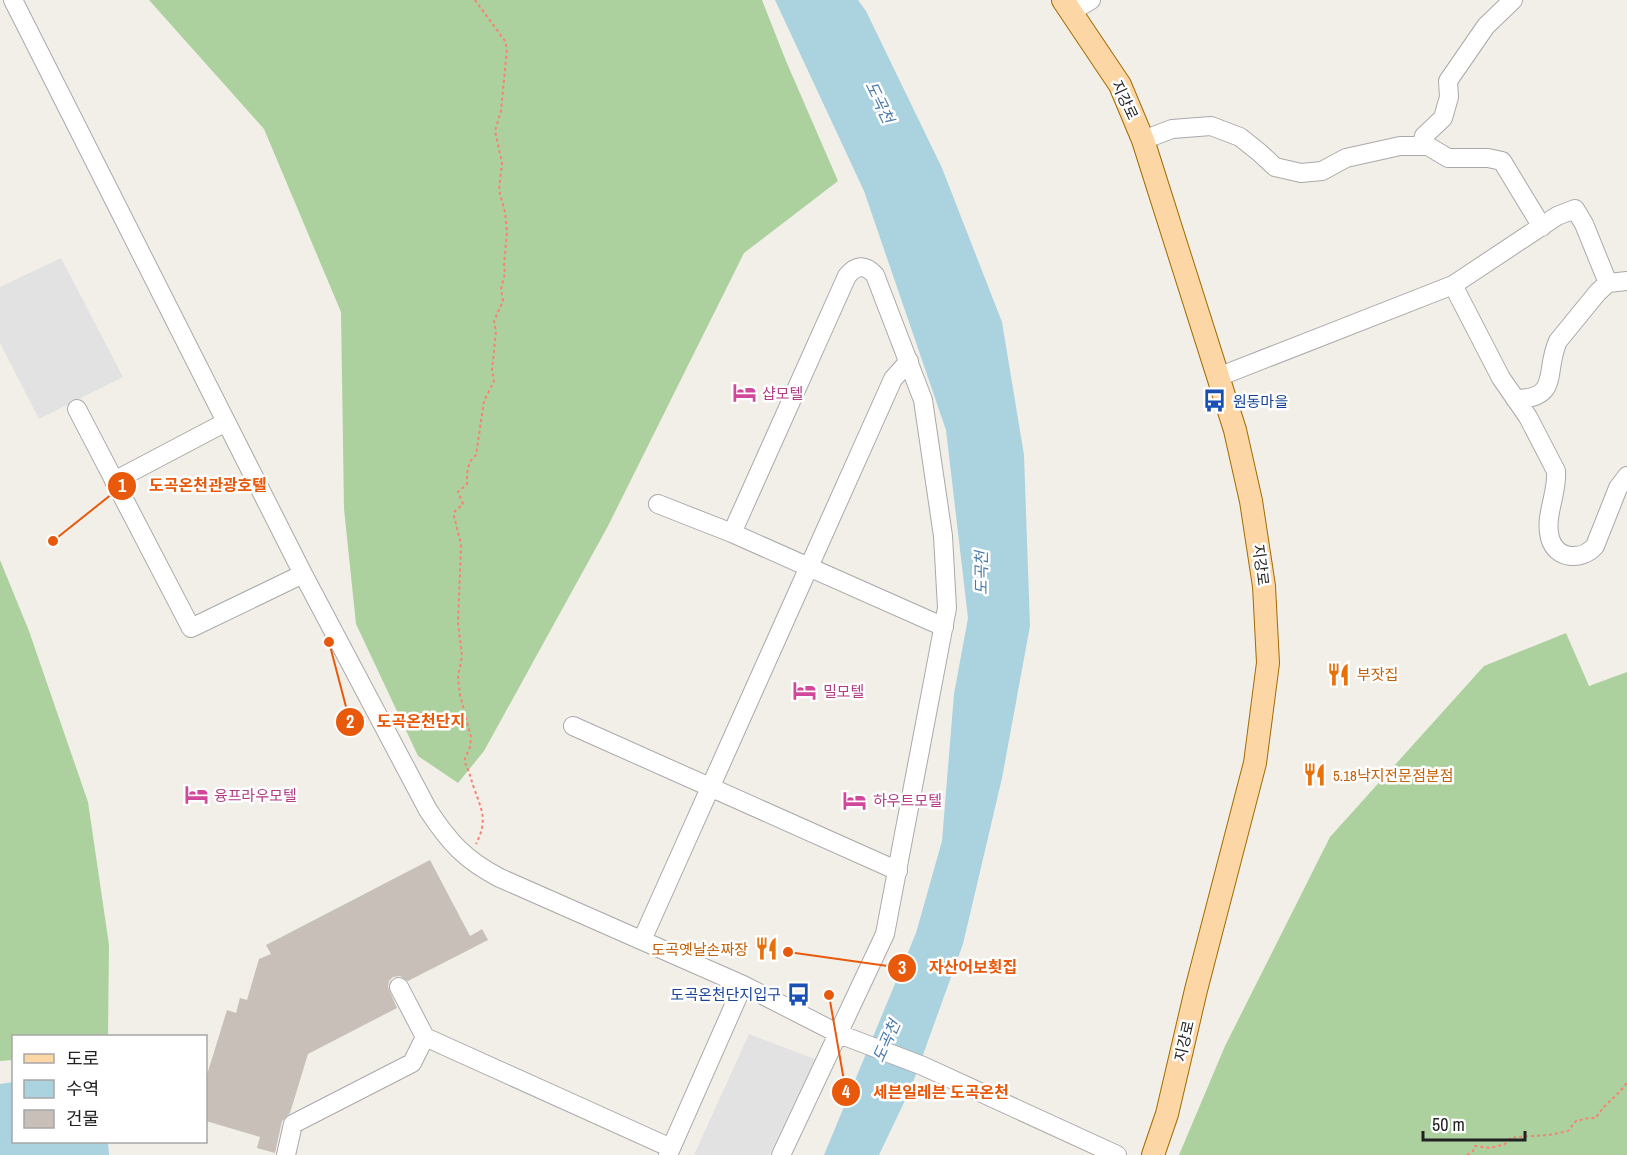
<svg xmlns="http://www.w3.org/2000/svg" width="1627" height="1155" font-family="'Archivo Narrow','Noto Sans KR',sans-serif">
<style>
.forest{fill:#add19e}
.parking{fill:#e2e2e2}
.water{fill:#aad3df}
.building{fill:#c7bfb8}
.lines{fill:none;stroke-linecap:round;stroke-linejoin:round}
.minor-casing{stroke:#a9a9a9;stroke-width:20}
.major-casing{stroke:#a06b00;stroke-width:24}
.path{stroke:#fa8072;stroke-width:2;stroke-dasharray:3 3;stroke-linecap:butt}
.minor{stroke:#fff;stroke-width:18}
.major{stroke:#fcd6a4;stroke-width:22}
.labels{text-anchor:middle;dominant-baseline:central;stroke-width:5;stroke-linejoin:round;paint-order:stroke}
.street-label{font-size:15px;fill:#222;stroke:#fff}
.hotel-label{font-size:15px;fill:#b23c85;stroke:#fff;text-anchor:start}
.transit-label{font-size:15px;fill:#164399;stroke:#fff;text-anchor:start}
.food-label{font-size:15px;fill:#c56008;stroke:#fff;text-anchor:start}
.water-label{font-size:16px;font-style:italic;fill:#4a7aab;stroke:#fff}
.leader{fill:none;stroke:#e8590c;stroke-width:2}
.callout-dot{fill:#e8590c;stroke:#fff;stroke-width:2}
.mark-label{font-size:18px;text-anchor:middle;font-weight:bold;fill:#fff}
.callout-label{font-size:16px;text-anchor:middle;font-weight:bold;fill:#e8590c;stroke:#fff;stroke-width:5;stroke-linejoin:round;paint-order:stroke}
</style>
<rect width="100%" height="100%" fill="#f2efe9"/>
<path class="forest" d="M149 0H762L786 61 838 181 744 253 608 526 484 751 458 783 418 756 356 624 344 509 341 312 264 129Z
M0 560 29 631 88 802 109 945 108 1036H14L13 1060 0 1061Z
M1566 633 1589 686 1627 672V1155H1179L1225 1046 1330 837 1484 666Z"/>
<path class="parking" d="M61 258 123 377 39 419 0 343V287Z
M749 1034 815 1059 769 1155H694Z"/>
<path class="water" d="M775 0H858L866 11 942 168 1002 322 1024 455 1030 626 1002 778 963 944 911 1088 879 1155H824L916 933 942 841 954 694 968 618 946 430 864 191Z
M13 1082 14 1142H108L109 1155H0V1084Z"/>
<path class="building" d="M430 860 470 936 482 929 488 940 408 981 400 976 393 977 389 981 388 987 397 1008 308 1054 290 1113 282 1121 275 1153 257 1148 260 1137 206 1121V1078L227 1010 236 1013 240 998 247 1000 259 959 271 954 266 945Z"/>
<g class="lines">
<defs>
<path id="minor" d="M13 0 303 574 428 810C449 842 465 860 500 878L743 985 839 1034 923 1066 1117 1155
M1071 12 1091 0
M1143 140 1172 129 1211 126 1240 137 1260 153 1275 167 1301 173 1322 171 1346 158 1400 146H1428L1448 158H1488L1502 161 1542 227
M1421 146 1424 136 1443 118 1449 97 1448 81 1486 26 1513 0
M1453 285 1501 378 1528 417 1556 471C1558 493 1544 516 1550 538 1556 560 1582 561 1595 546L1618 488 1627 476
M1218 377 1453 285 1557 216 1575 209 1584 224 1608 283 1627 281
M1515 399C1561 399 1544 371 1558 341L1598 292 1608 283
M77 409 191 628 303 574
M114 481 226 422
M658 504 732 533 944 627
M732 533 847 276C856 265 865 264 875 275L923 400 943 536 947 608 885 934 781 1155
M573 726 898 871
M642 940 893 379 909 361
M399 987 425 1037 671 1148
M286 1155 293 1124 412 1063 425 1037
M668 1155 743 985"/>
<path id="major" d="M1063 0 1120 85 1143 140 1235 430 1251 501 1264 586 1268 663 1255 763 1196 990 1167 1114 1153 1155"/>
</defs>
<use href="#minor" class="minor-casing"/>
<use href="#major" class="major-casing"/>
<path class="path" d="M475 0 505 41 507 49 501 111 495 131 502 163 499 190 505 212 507 232 504 266 505 273 501 289 503 301 494 321 496 331 492 370 494 381 484 401 476 455C467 462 467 473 467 484L458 492 463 504 455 511 454 516 461 544 458 623 462 656 458 677 460 695 471 737 470 747 464 761C470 772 470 777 474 788 482 811 488 820 476 844
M1467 1155 1473 1151 1475 1146 1490 1148 1505 1144 1509 1139 1516 1137 1549 1135 1568 1131 1576 1121 1589 1118H1596C1604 1103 1619 1096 1627 1082"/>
<use href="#minor" class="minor"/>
<use href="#major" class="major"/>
</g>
<defs>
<symbol id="hotel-bare" viewBox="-9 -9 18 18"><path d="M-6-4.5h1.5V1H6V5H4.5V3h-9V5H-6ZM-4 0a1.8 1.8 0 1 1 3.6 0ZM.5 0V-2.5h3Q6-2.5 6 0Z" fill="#d1479c" stroke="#fff" stroke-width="2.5" paint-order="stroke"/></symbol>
<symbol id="bus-bare" viewBox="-9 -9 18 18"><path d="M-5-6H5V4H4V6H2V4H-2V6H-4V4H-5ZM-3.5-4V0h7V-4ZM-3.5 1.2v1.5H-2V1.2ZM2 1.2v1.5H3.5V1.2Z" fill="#1a4fb4" stroke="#fff" stroke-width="2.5" paint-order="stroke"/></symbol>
<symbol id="restaurant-bare" viewBox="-9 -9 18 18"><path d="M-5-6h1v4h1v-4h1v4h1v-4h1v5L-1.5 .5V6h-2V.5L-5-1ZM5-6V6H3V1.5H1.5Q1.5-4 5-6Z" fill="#e8710a" stroke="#fff" stroke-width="2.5" paint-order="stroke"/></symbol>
</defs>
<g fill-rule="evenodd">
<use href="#hotel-bare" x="728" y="376" width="33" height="33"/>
<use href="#bus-bare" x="1198" y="384" width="33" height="33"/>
<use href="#restaurant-bare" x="1322" y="658" width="33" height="33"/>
<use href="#hotel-bare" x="788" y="674" width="33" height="33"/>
<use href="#restaurant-bare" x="1298" y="758" width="33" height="33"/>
<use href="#hotel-bare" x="180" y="778" width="33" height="33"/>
<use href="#hotel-bare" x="838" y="784" width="33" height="33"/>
<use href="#restaurant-bare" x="750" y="932" width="33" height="33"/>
<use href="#bus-bare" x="782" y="978" width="33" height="33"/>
</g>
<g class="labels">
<g class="street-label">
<text transform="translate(1125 100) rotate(65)">지강로</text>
<text transform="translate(1261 565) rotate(83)">지강로</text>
<text transform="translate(1184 1041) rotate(-77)">지강로</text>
</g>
<g class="hotel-label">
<text x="762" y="393">샵모텔</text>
<text x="823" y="691">밀모텔</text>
<text x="214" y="795">융프라우모텔</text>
<text x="873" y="800">하우트모텔</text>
</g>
<g class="transit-label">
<text x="1233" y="401">원동마을</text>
<text x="781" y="994" text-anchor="end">도곡온천단지입구</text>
</g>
<g class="food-label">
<text x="1357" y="674">부잣집</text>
<text x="1333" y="775">5.18낙지전문점분점</text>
<text x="748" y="949" text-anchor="end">도곡옛날손짜장</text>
</g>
<g class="water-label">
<text transform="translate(880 102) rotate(64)">도곡천</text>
<text transform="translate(981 573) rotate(-90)">도곡천</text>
<text transform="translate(886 1041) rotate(-66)">도곡천</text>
</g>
</g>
<path class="leader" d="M53 541L122 486M329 642L350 722M788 952L902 968M829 995L846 1092"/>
<g class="callout-dot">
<circle cx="53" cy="541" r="6"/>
<circle cx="329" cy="642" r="6"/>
<circle cx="788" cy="952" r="6"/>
<circle cx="829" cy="995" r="6"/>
<circle cx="122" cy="486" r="15"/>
<circle cx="350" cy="722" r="15"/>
<circle cx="902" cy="968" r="15"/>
<circle cx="846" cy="1092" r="15"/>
</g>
<g class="mark-label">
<text x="122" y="492">1</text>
<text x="350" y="728">2</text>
<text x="902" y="974">3</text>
<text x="846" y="1098">4</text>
</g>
<g class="callout-label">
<text x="208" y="491">도곡온천관광호텔</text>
<text x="421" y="727">도곡온천단지</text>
<text x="973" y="973">자산어보횟집</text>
<text x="941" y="1098">세븐일레븐 도곡온천</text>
</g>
<rect x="12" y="1035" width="195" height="108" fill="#ffffff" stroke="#a7a7a7" stroke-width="1.5"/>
<rect x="24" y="1054" width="30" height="9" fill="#fcd6a4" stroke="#a7a7a7" stroke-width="1.5"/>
<text x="66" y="1065" font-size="18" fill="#222222">도로</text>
<rect x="24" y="1080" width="30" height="18" fill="#aad3df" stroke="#a7a7a7" stroke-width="1.5"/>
<text x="66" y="1095" font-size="18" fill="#222222">수역</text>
<rect x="24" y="1110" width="30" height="18" fill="#c7bfb8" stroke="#a7a7a7" stroke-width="1.5"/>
<text x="66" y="1125" font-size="18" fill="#222222">건물</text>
<path d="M1423 1131v9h102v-9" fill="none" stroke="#222222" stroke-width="3"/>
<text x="1432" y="1131" font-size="18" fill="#222222" stroke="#ffffff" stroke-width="4.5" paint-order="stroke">50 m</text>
</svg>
